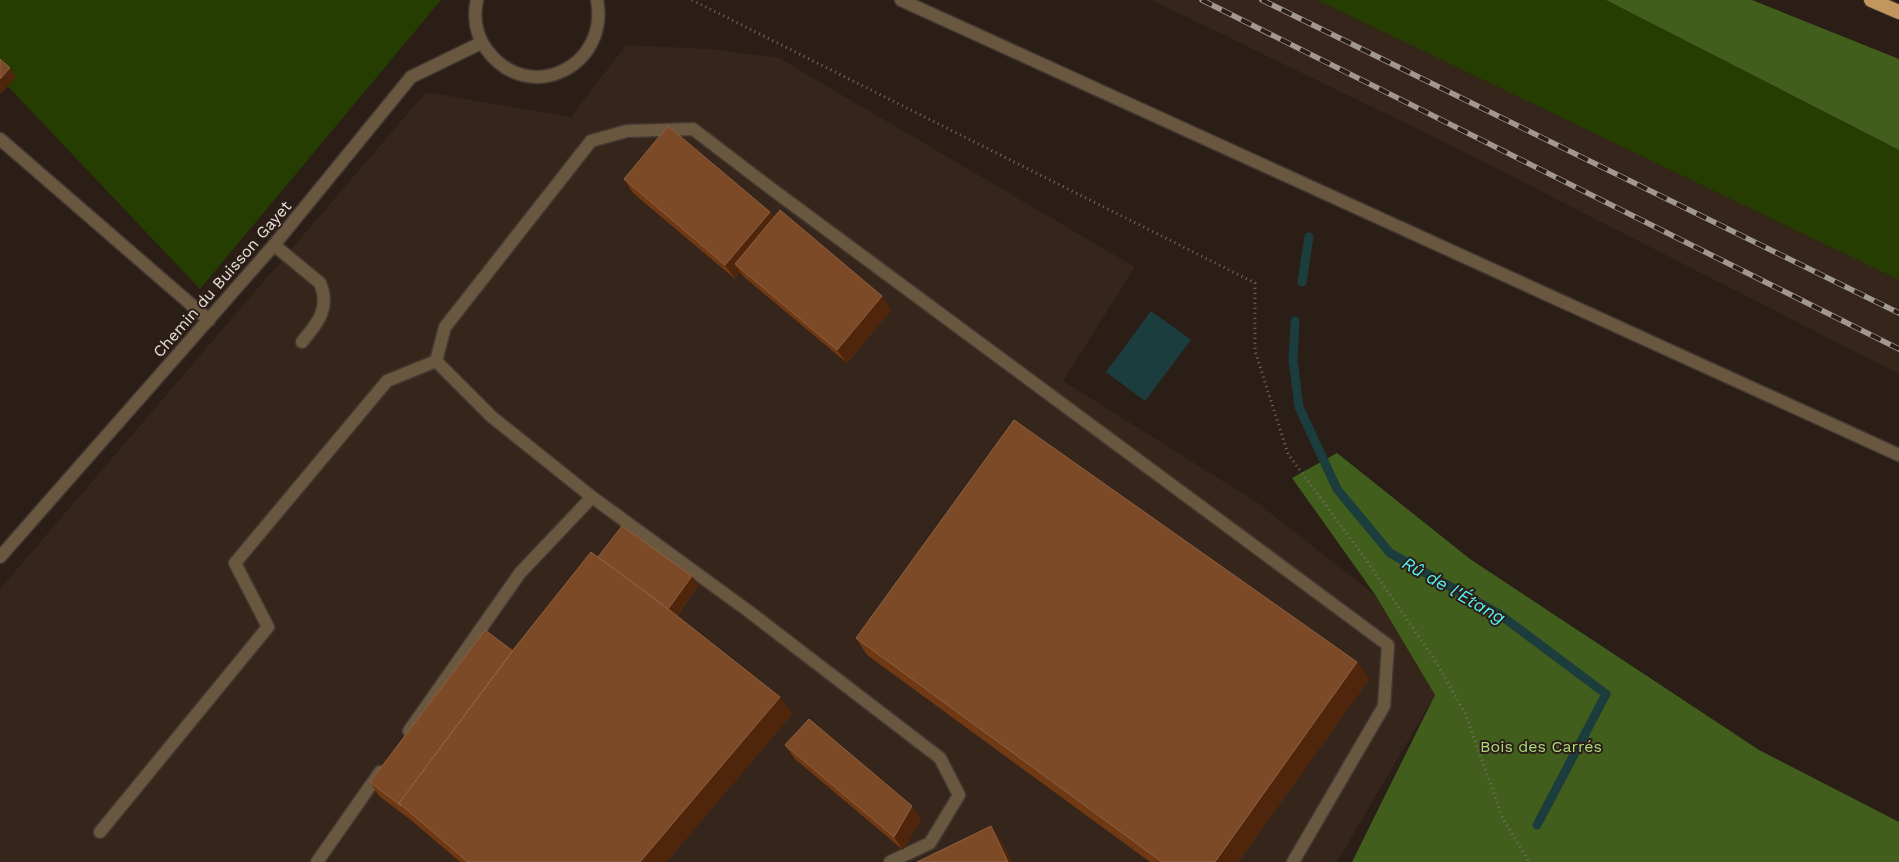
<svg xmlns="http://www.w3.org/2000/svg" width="1899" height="862" font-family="'Work Sans',sans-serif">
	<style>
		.built { fill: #36251a }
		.green { fill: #263d02 }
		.forest { fill: #425e1d }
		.water { fill: #1b3d3d }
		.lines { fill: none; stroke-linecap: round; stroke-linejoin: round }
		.stream { stroke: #1b3d3d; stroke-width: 9 }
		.service-casing { stroke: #443932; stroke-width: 15 }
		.minor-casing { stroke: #443932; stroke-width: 15 }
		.trunk-casing { stroke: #443932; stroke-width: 16 }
		.path { stroke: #776d67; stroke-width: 3; stroke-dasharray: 1 4; stroke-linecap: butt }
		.service { stroke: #6a573f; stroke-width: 12 }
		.minor { stroke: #6a573f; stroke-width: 12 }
		.trunk { stroke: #c2965e; stroke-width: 14 }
		.rail-casing { stroke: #a29892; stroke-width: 5.5 }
		.rail { stroke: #2a1e17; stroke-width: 4; stroke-dasharray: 11; stroke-linecap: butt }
		.wall { fill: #703813 }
		.shaded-wall { fill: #4f260c }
		.building { fill: #7d4a28; stroke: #8d6144 }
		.labels { text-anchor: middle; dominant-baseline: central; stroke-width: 4; stroke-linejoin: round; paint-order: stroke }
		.street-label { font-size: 16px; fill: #e7dfda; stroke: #2a1e17 }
		.park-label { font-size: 16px; fill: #add97e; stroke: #2a1e17 }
		.water-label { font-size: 18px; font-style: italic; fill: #54f0f2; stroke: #2a1e17 }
	</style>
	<rect width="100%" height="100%" fill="#2a1e17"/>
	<!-- built -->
	<path class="built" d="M1152,0H1317L1899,280V374L1452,146Z
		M626,45L710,49L779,58L1135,267L1063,381L1258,503L1376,596L1435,695L1337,862H0V589L426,92L571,117Z"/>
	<!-- green -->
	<path class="green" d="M0,0H441L200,289L0,78Z
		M1317,0H1606L1899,150V280Z"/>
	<!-- forest -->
	<path class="forest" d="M1606,0H1752L1899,59V150Z
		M1337,453L1470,559L1759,750L1899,822V862H1352L1435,695L1376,596L1292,478Z"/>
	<!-- water -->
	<path class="water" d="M1151,311L1191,340L1145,401L1106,372Z"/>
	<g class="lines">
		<!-- stream -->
		<path class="stream" d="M1302,282L1309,237
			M1295,321L1293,360L1299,407L1337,489L1390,553L1499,614L1606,694L1537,825"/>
		<!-- service casing -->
		<g class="service-casing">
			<path id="service" d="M901,0L1899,455
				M0,139L209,320
				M274,245L320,283C331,308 317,324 302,342
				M592,497L492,417L436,361L445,327L591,141L627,131L693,129L769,187L1388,645L1384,706L1293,862
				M409,731L520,573L592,497L747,610L940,758L959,795L930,843L890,862
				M100,832L268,627L235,563L387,381L436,361
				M317,862L380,772"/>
		</g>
		<!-- minor casing -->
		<g class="minor-casing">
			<path id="minor" d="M477,0C473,17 476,36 487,50C528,106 610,67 597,0
				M0,557L274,245L411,77L481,43"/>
		</g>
		<!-- trunk casing -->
		<g class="trunk-casing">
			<path id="trunk" d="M1871,0L1899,12"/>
		</g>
		<!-- path -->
		<path class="path" d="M692,0L1255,283V351L1288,454L1362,554L1436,662L1465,713L1503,819L1529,862"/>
		<!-- service -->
		<use href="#service" class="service"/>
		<!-- minor -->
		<use href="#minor" class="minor"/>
		<!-- trunk -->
		<use href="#trunk" class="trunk"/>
		<!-- rail casing -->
		<g class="rail-casing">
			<path id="rail" d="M1202,0L1899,349
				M1262,0L1899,313"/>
		</g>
		<!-- rail -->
		<use href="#rail" class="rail"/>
	</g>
	<!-- wall -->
	<path class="wall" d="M624,179L770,212L774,217L891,310L847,363L744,277L740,272L735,279L633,193Z
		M598,557L698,585L677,616L780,697L792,714L666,862H460L411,820L379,796L370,782L513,651Z
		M856,638L1357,662L1369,679L1238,862H1150L867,655Z
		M785,745L921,819L903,850L795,759Z"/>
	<!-- shaded-wall -->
	<path class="shaded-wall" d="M10,68L16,77L0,95V79Z
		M770,212L779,225L735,264L740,272L735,279L725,265Z
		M882,296L891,310L847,363L837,350Z
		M692,576L698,585L673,621L667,611Z
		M1357,662L1369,679L1238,862H1215Z
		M780,697L792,714L666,862H640Z
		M912,806L921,819L903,850L894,837Z
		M991,826L1003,843L1012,862H1008Z"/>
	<!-- building -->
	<path class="building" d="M0,59L10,68L0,79Z
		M668,126L770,212L725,265L624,179Z
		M780,210L882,296L837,350L735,264Z
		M1014,420L1357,662L1215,862H1162L856,638Z
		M622,526L692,576L668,609L598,557Z
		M591,552L662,604L780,697L640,862H468L399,803L513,650Z
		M485,630L513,651L399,803L401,806L370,782Z
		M809,719L912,806L894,837L785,745Z
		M991,826L1008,862H917Z"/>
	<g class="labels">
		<!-- street labels -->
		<g class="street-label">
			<text transform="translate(222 279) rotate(-49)">Chemin du Buisson Gayet</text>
		</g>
		<!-- park labels -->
		<g class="park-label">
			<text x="1541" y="746">Bois des Carrés</text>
		</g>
		<!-- water labels -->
		<g class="water-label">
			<text transform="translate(1454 590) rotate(30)">Rû de l'Étang</text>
		</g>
	</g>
</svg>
